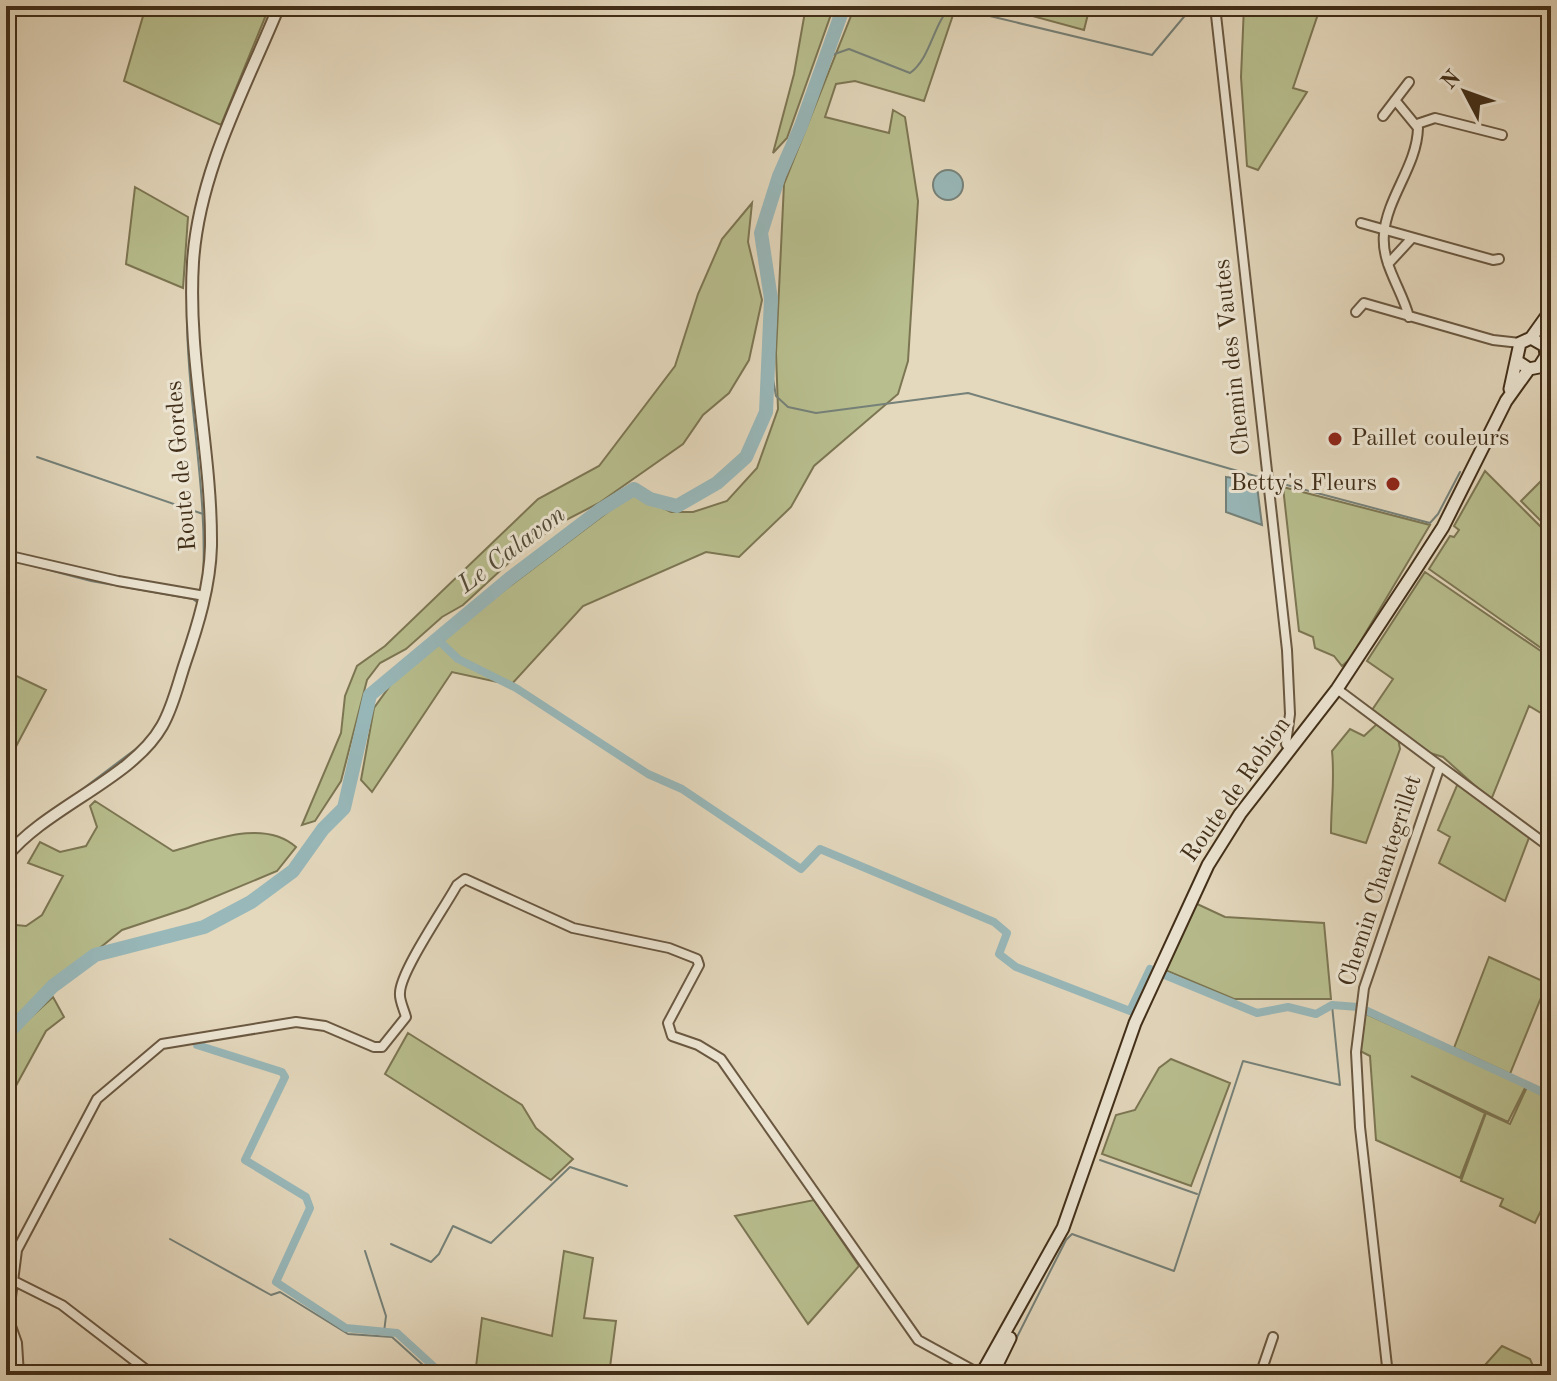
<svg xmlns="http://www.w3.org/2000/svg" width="1557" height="1381" font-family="'Old Standard TT',serif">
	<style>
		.green { fill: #b8be8e; stroke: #7c7653; stroke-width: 2 }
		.water { fill: #98b8ba; stroke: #758179; stroke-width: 2 }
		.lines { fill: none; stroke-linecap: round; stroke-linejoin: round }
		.stream { stroke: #758179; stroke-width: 2 }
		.canal { stroke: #98b8ba; stroke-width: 8 }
		.river { stroke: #98b8ba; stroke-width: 14 }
		.minor-casing { stroke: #6a5841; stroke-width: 12 }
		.tertiary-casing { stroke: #6a5841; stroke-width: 14 }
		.secondary-casing { stroke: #412e18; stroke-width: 15 }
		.minor { stroke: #ede6d4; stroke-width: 8 }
		.tertiary { stroke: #ede6d4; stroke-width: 10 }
		.secondary { stroke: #ede6d4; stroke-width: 11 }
		.poi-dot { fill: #8f2418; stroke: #ede6d4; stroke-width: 3 }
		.labels { text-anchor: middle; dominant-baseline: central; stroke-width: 6; stroke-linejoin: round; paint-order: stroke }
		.street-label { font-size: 24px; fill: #412e18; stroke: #ede6d4 }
		.poi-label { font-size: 24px; fill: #412e18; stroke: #ede6d4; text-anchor: start }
		.water-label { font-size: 26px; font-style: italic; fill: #524a38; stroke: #ede6d4 }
	</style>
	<rect width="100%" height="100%" fill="#e4d8bd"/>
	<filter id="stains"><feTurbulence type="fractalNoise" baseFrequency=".0025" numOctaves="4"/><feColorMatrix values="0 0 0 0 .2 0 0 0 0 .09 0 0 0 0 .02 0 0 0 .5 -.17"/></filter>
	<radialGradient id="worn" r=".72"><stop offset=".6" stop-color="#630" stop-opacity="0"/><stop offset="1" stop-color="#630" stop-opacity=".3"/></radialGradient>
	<!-- green -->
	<path class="green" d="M146,6H238L266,15L221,125L124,81Z
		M806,6H834L787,138L773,153L794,74Z
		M855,6H956L924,101L855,81L836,84L825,117L889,133L893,110L905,117L918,201L908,361L898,394L814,466L791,507L739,557L706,552L583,606L511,685L452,672L372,792L361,780L374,708L392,683L498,595L633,493L671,512H693L727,501L757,468L778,409L776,353L784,184Z
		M996,6H1090L1084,30Z
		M1244,6H1300L1318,14L1293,88L1307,92L1258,170L1247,166L1241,77Z
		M135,187L188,217L183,288L126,264Z
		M752,203L748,242L762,300L749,360L729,393L703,415L683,444L599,503L560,523L526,547L463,605L442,617L406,649L380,663L367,680L341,781L315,821L302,825L341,733L345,696L357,666L385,646L538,499L599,466L675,366L698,294L722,239Z
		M1485,471L1551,537V655L1429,569L1450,536L1454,537L1459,530L1454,526Z
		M1547,475L1551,479V531L1521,501Z
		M1283,487L1430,525L1350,659L1342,666L1334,656L1315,648L1313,637L1299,631Z
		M1425,572L1551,658V719L1529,706L1491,800L1443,757L1430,753L1372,710L1393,679L1367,661Z
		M6,671L46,690L12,754L6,750Z
		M1378,723L1398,738L1400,749L1366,843L1331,833C1331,804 1335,779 1332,751L1350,729L1364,736Z
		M1458,783L1530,835L1505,901L1439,863L1450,837L1438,830Z
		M95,801L173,851C210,841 264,818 296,847L277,871L188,908L122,930L6,1024V924L26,926L42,915L63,876L28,863L40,842L60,852L86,846L97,827L90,806Z
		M1195,903L1225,917L1324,923L1331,999H1234L1165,970Z
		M1489,957L1547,983L1510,1074L1454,1048Z
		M53,997L64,1017L46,1031L6,1104V1040Z
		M1364,1013L1526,1086L1508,1122L1411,1076L1485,1113L1460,1178L1376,1140L1370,1056L1360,1051Z
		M408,1033L522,1105L536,1128L573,1159L551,1180L385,1074Z
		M1171,1059L1230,1083L1191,1186L1102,1154L1116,1115L1135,1110L1159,1068Z
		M1527,1087L1551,1100V1190L1535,1223L1500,1206L1503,1199L1461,1181L1486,1113L1510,1124Z
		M814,1200L859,1266L808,1324L735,1216Z
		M564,1251L593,1258L584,1318L616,1321L609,1375H475L482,1318L552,1336Z
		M1502,1346L1530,1359L1537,1375H1476Z"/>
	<!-- water -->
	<path class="water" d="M933 185a15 15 0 1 1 30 0a15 15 0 1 1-30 0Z
		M1226,477L1242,479L1257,486L1262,525L1226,512Z"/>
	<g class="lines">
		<!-- stream -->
		<path class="stream" d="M826,57L849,49L910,73C932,57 934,19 952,7L1152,55L1193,6
			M187,297L188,271
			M187,307C186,398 208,488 203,580
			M767,375L773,379L776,396L788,407L816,413L968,393L1262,478
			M37,457L203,514
			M1283,484L1430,523L1438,514L1460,472
			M11,560L91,581L193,599L198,603
			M76,794L141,745
			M1100,1160L1197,1194
			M170,1239L271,1295L280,1292L348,1334L392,1337L434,1375
			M391,1244L431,1262L439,1254L453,1226L491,1243L570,1167L627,1186
			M365,1251L386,1316L384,1332
			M1013,1345L1066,1240L1072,1234L1174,1271L1243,1061L1340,1085L1332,1005"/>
		<!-- canal -->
		<path class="canal" d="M436,638L458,659L516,688L648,774L682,789L801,869L820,849L994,922L1007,933L999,954L1016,967L1130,1011L1150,969L1257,1013L1288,1007L1316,1014L1332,1005L1358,1007
			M1363,1009L1551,1096
			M197,1045L282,1072L285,1077L245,1160L306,1197L310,1208L276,1282L346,1328L397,1333L443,1375"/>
		<!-- river -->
		<path class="river" d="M6,1035L53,986L95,955L204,927L251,902L293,871L323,829L344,808L370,695L509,579L600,510L634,489L650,499L677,506L717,483L746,457L766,412L771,299L761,233L779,176L801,126L844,6"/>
		<!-- minor casing -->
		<g class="minor-casing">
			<path id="minor" d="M1215,6L1287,650L1290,714L1286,744L1290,750
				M1395,100L1418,128C1417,166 1387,197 1384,234C1381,264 1402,289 1409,317
				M1383,116L1409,82
				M1417,124L1435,118L1502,135
				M1361,223L1493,260L1499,259
				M1388,264L1412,238
				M1356,312L1364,303L1493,340L1520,343
				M6,555L118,581L205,596
				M1337,689L1440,766L1364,988L1356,1052L1360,1127L1388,1375
				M1440,766L1551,848
				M12,1280L62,1305L153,1375
				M6,1305L11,1297L17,1250L97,1099L162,1044L296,1022L325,1026L374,1047H382L406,1017C404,1009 399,1000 400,993C400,972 445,907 457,885L465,879L573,928L669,948L697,959L699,965L668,1023L672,1036L698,1045L721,1059L918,1340L982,1375
				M1260,1375L1273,1337"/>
		</g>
		<!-- tertiary casing -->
		<g class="tertiary-casing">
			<path id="tertiary" d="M6,857C46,807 132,779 162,726C173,707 178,684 185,663C198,625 210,586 211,546C212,451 187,358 193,262C199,171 245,89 279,6
				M6,1315L16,1343L18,1375"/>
		</g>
		<!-- secondary casing -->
		<g class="secondary-casing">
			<path id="secondary" d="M1531,338L1551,310
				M1510,389L1520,343L1531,338L1545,346L1546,356L1539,367L1529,369L1517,361
				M981,1375L1063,1228L1135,1023L1208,865L1240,814L1337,689L1414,572L1443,527L1506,401L1529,369
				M992,1375L1010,1338"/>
		</g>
		<!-- minor -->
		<use href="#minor" class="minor"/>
		<!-- tertiary -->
		<use href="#tertiary" class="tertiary"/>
		<!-- secondary -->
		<use href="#secondary" class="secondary"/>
	</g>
	<!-- markers -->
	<g class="poi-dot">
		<circle cx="1335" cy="439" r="8"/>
		<circle cx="1393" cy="484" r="8"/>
	</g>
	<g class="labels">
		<!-- street labels -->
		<g class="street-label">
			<text transform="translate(1233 357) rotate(-96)">Chemin des Vautes</text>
			<text transform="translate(182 466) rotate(-95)">Route de Gordes</text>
			<text transform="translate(1237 790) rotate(-55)">Route de Robion</text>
			<text transform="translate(1381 881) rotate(-72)">Chemin Chantegrillet</text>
		</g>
		<!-- poi labels -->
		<g class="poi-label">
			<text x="1351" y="439">Paillet couleurs</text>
			<text x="1377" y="484" text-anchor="end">Betty's Fleurs</text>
		</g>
		<!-- water labels -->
		<g class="water-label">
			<text transform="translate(512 550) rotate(-37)">Le Calavon</text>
		</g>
	</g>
	<!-- margin -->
	<rect width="1557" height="1381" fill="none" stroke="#e4d8bd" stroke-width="32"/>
	<rect x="8" y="8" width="1541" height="1365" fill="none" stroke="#412e18" stroke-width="4"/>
	<rect x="16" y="16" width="1525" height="1349" fill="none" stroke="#412e18" stroke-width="2"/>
	<!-- north arrow -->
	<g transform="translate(1465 92) rotate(311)" stroke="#ede6d4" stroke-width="6" paint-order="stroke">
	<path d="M0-6L14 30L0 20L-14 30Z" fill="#412e18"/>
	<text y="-12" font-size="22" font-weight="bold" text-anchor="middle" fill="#412e18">N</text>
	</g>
	<rect width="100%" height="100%" filter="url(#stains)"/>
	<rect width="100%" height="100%" fill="url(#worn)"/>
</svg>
